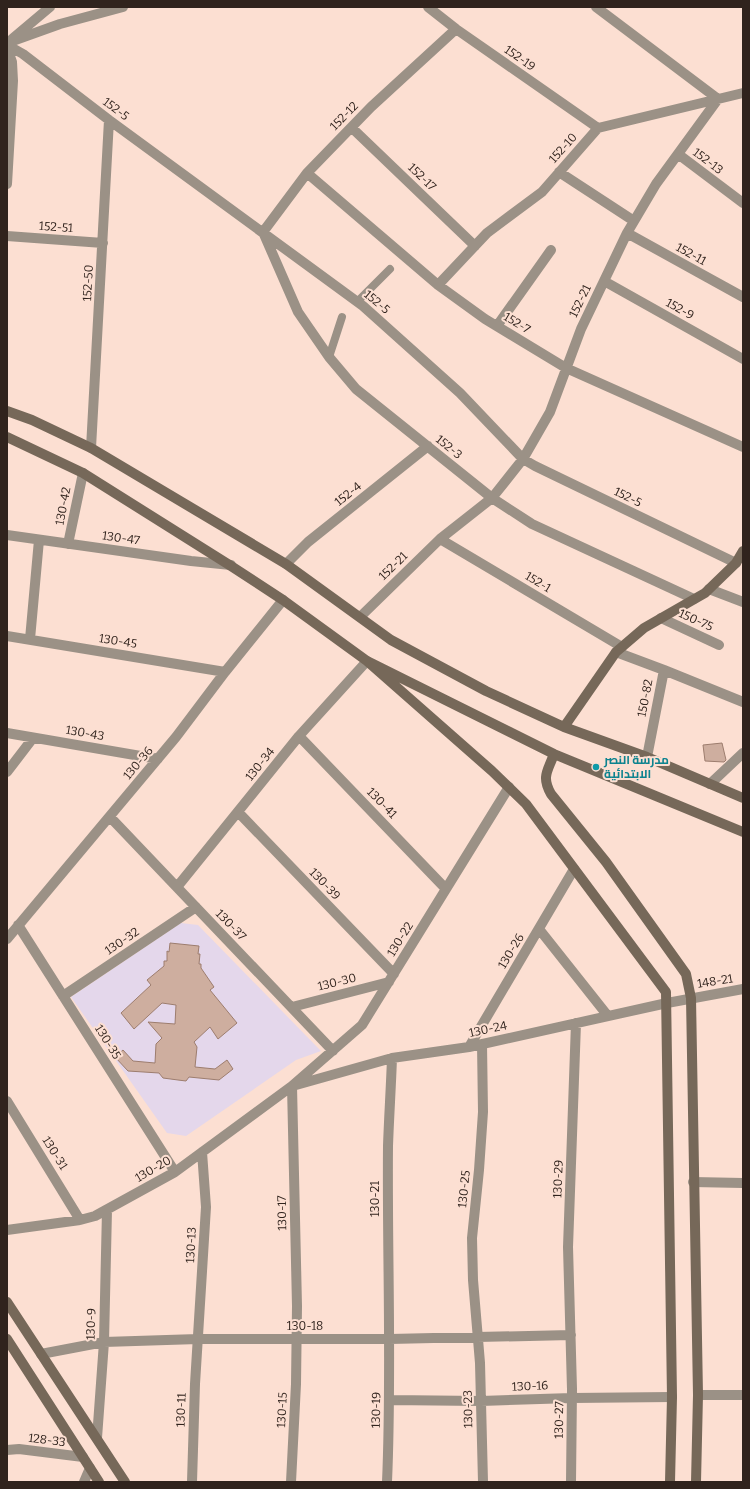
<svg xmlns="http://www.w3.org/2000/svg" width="750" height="1489" font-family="Bitter,Cairo,serif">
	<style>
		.education { fill: #e4d7eb }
		.building { fill: #ceae9f; stroke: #9d7d6e }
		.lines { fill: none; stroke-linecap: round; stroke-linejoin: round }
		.lane { stroke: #9b9186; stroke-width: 8 }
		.street { stroke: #9b9186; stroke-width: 10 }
		.secondary { stroke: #766859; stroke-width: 10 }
		.culture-dot { fill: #0f9aa8; stroke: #fcdfd2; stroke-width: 1.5 }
		.labels { text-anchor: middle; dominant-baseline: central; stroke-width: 4; stroke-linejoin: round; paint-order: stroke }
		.street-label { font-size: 12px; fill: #30231d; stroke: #fcdfd2 }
		.culture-label { font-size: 12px; font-weight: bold; fill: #0d838f; stroke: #fcdfd2; text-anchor: start }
	</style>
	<rect width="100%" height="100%" fill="#fcdfd2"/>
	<!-- education -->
	<path class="education" d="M181,923L198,925L321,1051L296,1060L186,1136L167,1133L71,997Z"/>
	<!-- building -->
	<path class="building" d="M722,743L726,760L724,762L705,761L703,745Z
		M170,943L199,946L198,954H200L199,964H201V968L214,987L210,990L237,1023L218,1039L210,1027L194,1042L197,1047L195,1067L215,1069L227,1060L233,1069L219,1080L189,1077L186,1081L178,1080L163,1078L159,1073L128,1071L115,1057L123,1050L133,1061L155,1063L156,1044L162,1038L148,1022L175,1024L176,1005L162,1003L134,1029L121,1013L151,985L147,980L164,966V961H167V951L169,952Z"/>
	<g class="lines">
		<!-- lane -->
		<path class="lane" d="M357,302L390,269
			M329,357L342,317"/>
		<!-- street -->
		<path class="street" d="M428,7L456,29L598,128
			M456,29L371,107L307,173L263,232L298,312L329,357L356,389L492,498L532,524L694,599
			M12,39L50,7
			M7,43L60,24L123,7
			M7,45L23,54L109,120L363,306L460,393L523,459L535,466L736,563
			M7,48L12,62L13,81L7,184
			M352,128L475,246
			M678,154L743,203
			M559,172L634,221
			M307,173L438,285L485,319L566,368L743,447
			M627,233L743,297
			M7,236L103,243
			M604,281L743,359
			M438,285L487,233L542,192L598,128L743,93
			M497,326L551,250
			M91,448L109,120
			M7,535L191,561L231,565
			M440,539L622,647
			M68,544L83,473
			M286,564L308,542L428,446
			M709,589L743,602
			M360,617L440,539L492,498L523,459L550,412L581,329L627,233L656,184L718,99L596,7
			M661,618L719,645
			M7,636L225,672
			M30,639L39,540
			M616,652L664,670L647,757
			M664,670L743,702
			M7,733L158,759
			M299,736L446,889
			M7,772L33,738
			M710,784L743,753
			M238,812L394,974
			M110,817L333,1051
			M177,887L299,736L367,661
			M18,925L175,1172
			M539,929L608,1016
			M7,939L176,737L225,672L283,600
			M63,996L196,907
			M292,1007L389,982
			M482,1044L483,1112L479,1170L472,1238L473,1280L480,1363L483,1482
			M469,1047L574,869
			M296,1085L392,1058L469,1047L667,1003L743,989
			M7,1101L80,1220
			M693,1182L743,1183
			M7,1230L80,1220L95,1216L175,1172L292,1086L362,1025L509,787
			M41,1354L104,1342L198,1339H390L571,1335
			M698,1395H743
			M389,1400L481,1401L572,1398L672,1397
			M97,1438L104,1342L107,1210
			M7,1450L19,1449L83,1457
			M84,1482L90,1468
			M192,1482L195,1384L206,1207L202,1152
			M291,1482L296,1384L297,1306L292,1086
			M387,1482C392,1370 387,1258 388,1146C389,1117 391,1087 392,1058
			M571,1482L572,1389L568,1247L576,1023"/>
		<!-- secondary -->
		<path class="secondary" d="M7,411L32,420L91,448L286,564L391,640L486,691L564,727L647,757L743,798
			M7,437L83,473L231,566L283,600L367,661L554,754L743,832
			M367,661L492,771L526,804L666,992L672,1397L670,1482
			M564,727L616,652L644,628L705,593L736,563L743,551
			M554,754C548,771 541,776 551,794L606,862L686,974L691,998L698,1395L696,1482
			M7,1302L125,1482
			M7,1339L99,1482"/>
	</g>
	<!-- markers -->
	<circle class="culture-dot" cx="596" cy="767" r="4"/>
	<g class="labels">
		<!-- street labels -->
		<g class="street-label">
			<text transform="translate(520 58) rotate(35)">152-19</text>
			<text transform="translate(116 109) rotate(37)">152-5</text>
			<text transform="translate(344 116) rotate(-46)">152-12</text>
			<text transform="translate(563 148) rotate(-48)">152-10</text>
			<text transform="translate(708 161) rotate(37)">152-13</text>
			<text transform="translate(422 177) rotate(44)">152-17</text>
			<text transform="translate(56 227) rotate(4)">152-51</text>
			<text transform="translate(691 254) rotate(29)">152-11</text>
			<text transform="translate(88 283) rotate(-87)">152-50</text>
			<text transform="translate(580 301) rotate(-64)">152-21</text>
			<text transform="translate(377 302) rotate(40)">152-5</text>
			<text transform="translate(680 309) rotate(29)">152-9</text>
			<text transform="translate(517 323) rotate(31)">152-7</text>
			<text transform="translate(449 447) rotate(39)">152-3</text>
			<text transform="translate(348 494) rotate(-39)">152-4</text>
			<text transform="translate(628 497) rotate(26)">152-5</text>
			<text transform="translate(63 506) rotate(-79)">130-42</text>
			<text transform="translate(121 538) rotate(8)">130-47</text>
			<text transform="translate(393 566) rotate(-44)">152-21</text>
			<text transform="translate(538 582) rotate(31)">152-1</text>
			<text transform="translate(696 620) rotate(24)">150-75</text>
			<text transform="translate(118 641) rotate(9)">130-45</text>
			<text transform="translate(645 698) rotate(-79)">150-82</text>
			<text transform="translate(85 733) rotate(10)">130-43</text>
			<text transform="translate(138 763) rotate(-50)">130-36</text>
			<text transform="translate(260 764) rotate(-51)">130-34</text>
			<text transform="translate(382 803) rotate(46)">130-41</text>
			<text transform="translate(325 884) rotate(46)">130-39</text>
			<text transform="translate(231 925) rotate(46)">130-37</text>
			<text transform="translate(400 939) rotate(-58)">130-22</text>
			<text transform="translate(122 941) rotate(-34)">130-32</text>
			<text transform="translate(511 951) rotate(-59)">130-26</text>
			<text transform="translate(715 981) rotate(-9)">148-21</text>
			<text transform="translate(337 982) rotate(-14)">130-30</text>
			<text transform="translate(488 1029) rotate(-12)">130-24</text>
			<text transform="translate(108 1042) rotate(58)">130-35</text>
			<text transform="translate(55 1153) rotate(58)">130-31</text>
			<text transform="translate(153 1169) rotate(-30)">130-20</text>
			<text transform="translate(558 1179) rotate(-88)">130-29</text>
			<text transform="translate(464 1189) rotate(-84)">130-25</text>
			<text transform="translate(375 1199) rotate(-90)">130-21</text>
			<text transform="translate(282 1213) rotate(-91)">130-17</text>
			<text transform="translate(191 1245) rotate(-87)">130-13</text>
			<text transform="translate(91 1324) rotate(-88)">130-9</text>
			<text x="305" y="1326">130-18</text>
			<text transform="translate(530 1386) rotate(-2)">130-16</text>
			<text transform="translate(468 1409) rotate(-91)">130-23</text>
			<text transform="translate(181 1410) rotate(-88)">130-11</text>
			<text transform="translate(282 1410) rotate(-87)">130-15</text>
			<text transform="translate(376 1410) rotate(-89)">130-19</text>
			<text transform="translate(559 1420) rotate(-89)">130-27</text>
			<text transform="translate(47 1440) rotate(7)">128-33</text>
		</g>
		<!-- culture labels -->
		<g class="culture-label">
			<text x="604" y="760">مدرسة النصر<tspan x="604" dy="14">الابتدائية</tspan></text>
		</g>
	</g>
	<!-- border -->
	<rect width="750" height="1489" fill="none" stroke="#30231d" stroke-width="16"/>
</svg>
